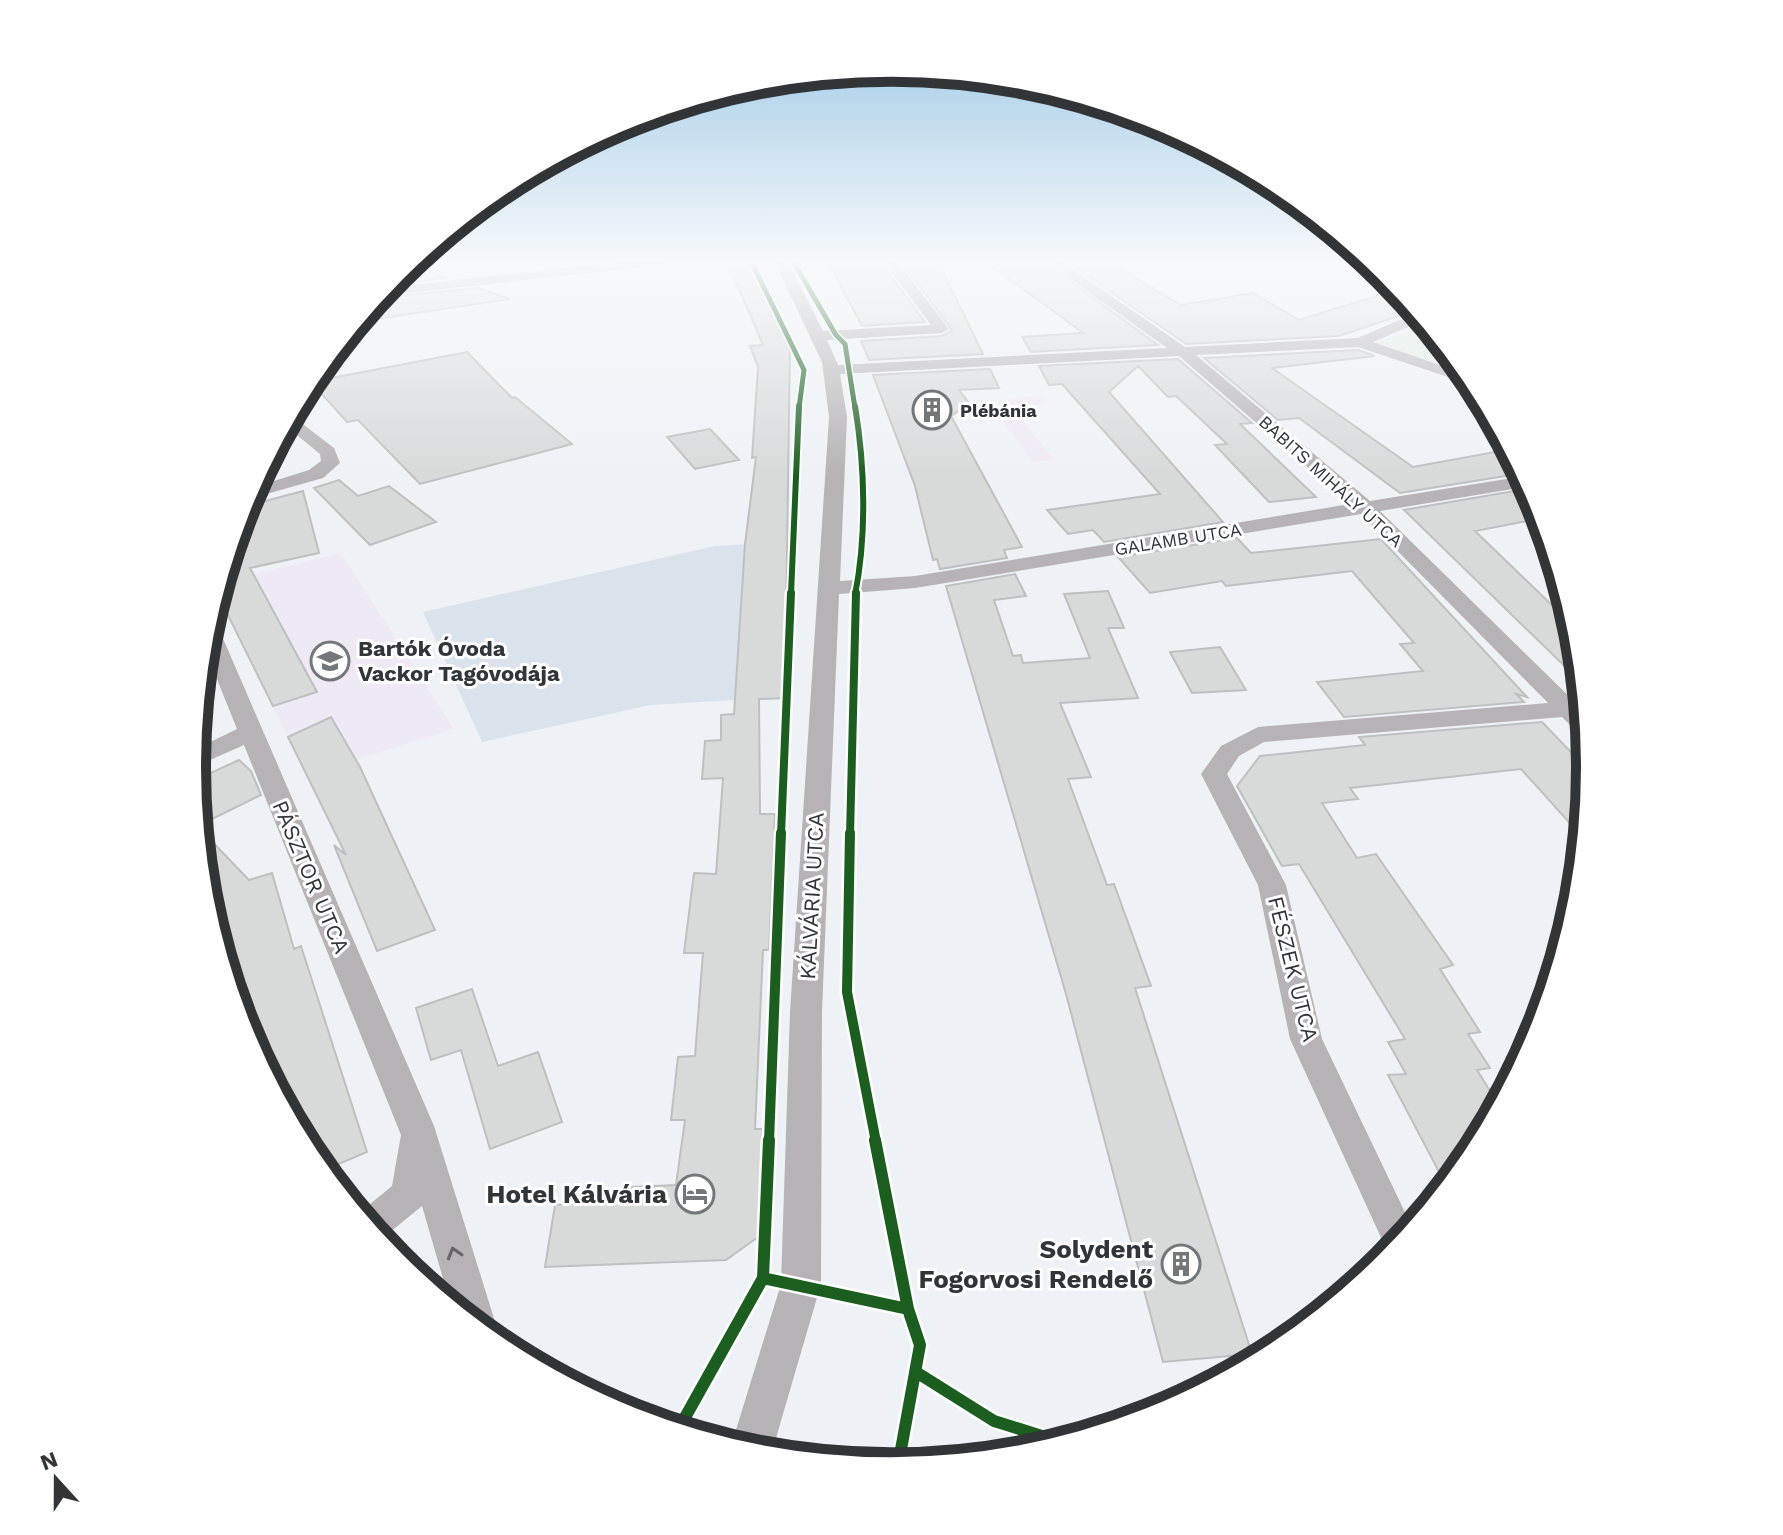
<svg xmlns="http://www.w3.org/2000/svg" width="1783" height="1535" font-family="'Work Sans',sans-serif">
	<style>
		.built { fill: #dae3ec }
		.industrial { fill: #efe9f4 }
		.education { fill: #eee9f5 }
		.green { fill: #dfece2 }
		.building { fill: #d8d9d9; stroke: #bebfc0; stroke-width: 2 }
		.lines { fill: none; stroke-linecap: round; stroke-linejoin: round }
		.minor { fill: #b6b2b5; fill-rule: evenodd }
		.cycleway-far4-casing { stroke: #fefefe; stroke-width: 8 }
		.cycleway-far3-casing { stroke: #fefefe; stroke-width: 10 }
		.cycleway-far2-casing { stroke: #fefefe; stroke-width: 13 }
		.cycleway-far1-casing { stroke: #fefefe; stroke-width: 15 }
		.cycleway-casing { stroke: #fefefe; stroke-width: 17 }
		.cycleway-far4 { stroke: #1b5e20; stroke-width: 5 }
		.cycleway-far3 { stroke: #1b5e20; stroke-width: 6 }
		.cycleway-far2 { stroke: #1b5e20; stroke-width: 8 }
		.cycleway-far1 { stroke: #1b5e20; stroke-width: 10 }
		.cycleway { stroke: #1b5e20; stroke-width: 12 }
		.oneway { stroke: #67676a }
		.labels { text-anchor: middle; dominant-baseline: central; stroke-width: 6; stroke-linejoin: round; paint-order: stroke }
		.far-poi-label { font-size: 18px; font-weight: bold; fill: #323538; stroke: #fefefe; text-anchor: start }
		.far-street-label { font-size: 18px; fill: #323538; stroke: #fefefe }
		.poi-label { font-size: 22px; font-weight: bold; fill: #323538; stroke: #fefefe; text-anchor: start }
		.street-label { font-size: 22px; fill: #323538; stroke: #fefefe }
		.near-poi-label { font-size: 26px; font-weight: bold; fill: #323538; stroke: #fefefe; text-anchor: end }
		.rim { fill: none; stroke: #323538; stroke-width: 10 }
	</style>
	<rect width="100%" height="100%" fill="#eef2f6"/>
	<!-- built -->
	<path class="built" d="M786,508L735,700L651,705L482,742L423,612L715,546L746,544L748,509Z"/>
	<!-- industrial -->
	<path class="industrial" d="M1039,395L1047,403L1013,408L1054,460L1033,462L994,410L1011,407L1004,400Z"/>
	<!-- education -->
	<path class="education" d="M341,553L454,729L306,775L217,593L220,583Z"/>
	<!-- green -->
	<path class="green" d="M1428,324L1472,377L1371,344Z"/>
	<!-- building -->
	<path class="building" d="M751,261L790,343L785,698L759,699L760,814H775L769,950H763L755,1129H763L758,1237L726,1260L545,1267L555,1205L629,1201L631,1187L676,1185L685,1120H671L678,1057L695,1056L703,953H684L694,873L716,874L723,778L702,779L705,741L721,740V715L734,714L745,544L756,457L752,458L758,367L750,346L763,345L731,270Z
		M901,261H934L944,273L983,354L869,360L861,341L942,336L952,330Z
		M985,261H1042L1158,345L1031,352L1022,337L1083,333Z
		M1066,261H1107L1181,305L1253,293L1299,320L1399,289L1416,310L1339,336L1186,344Z
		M881,263L925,322L862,326L830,266Z
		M418,267L448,278L387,285L397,273Z
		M478,288L510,299L357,322L376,298Z
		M1358,350L1375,356L1272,368L1413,467L1511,449L1524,473L1400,493L1299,418L1278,420L1204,358Z
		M467,352L512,398L515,397L572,444L420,484L358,420L347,422L311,382Z
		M1178,359L1252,423L1240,424L1316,497L1269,502L1215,445L1227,444L1176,396L1168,397L1138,366L1109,392L1223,522L1104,542L1093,530L1068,534L1047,510L1160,494L1062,384L1049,385L1039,366Z
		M990,369L999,388L959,390L969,403L951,416L1022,547L1004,550L1007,558L940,569L937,559L933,560L915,486L873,375Z
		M710,429L739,460L695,469L667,437Z
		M339,480L358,496L389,486L436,522L370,545L314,488Z
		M1532,488L1543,518L1475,531L1558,611L1572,614L1583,684L1404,510Z
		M303,491L319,553L250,568L317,692L273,706L217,593L243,507Z
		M1237,538L1251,553L1381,539L1527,697L1516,694L1524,702L1344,717L1317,682L1423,671L1400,644L1414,643L1352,571L1226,586L1222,581L1150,593L1118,557Z
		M1015,574L1026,596L994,600L1013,656L1021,655L1023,663L1090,658L1064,594L1108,591L1124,628H1108L1138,698L1060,703L1091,777L1068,779L1107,885L1114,884L1151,986L1135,988L1252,1354L1163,1362L1066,994L946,586Z
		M1220,647L1246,690L1192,693L1170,652Z
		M331,717L360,767L435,930L377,951L334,845L346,855L288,737Z
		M1542,722L1591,773L1584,839L1521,769L1350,788L1358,799L1322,803L1357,858L1376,854L1453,965L1440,969L1480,1032L1468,1034L1490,1068L1477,1070L1500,1107L1473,1156L1447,1187L1388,1075L1406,1074L1388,1042L1405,1039L1299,864L1282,866L1237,786L1260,756L1365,745L1359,737Z
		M239,760L251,771L261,795L198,826L193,781Z
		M198,827L249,880L272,873L294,949L301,946L367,1152L322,1171L310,1156L245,1035L205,904Z
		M472,989L498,1066L538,1052L562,1122L490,1149L461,1050L431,1060L416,1008Z"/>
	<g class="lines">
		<!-- minor -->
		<path class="minor" d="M628,261H670L663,265L378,296L384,288Z
			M774,261H788L823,331L931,325L883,261H897L949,329L942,333L827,340L838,365L1167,348L1045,261H1061L1185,347L1357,338L1419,312L1425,320L1373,342L1471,376L1478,387L1358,347L1196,355L1370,501L1525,476L1530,486L1380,511L1586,713L1588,735L1578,733L1562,717L1264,742L1239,756L1227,774L1286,885L1322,1039L1413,1229L1390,1257L1290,1039L1258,885L1201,774L1221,746L1258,727L1548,703L1361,514L915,588L839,594L822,1012L821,1284L771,1455L731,1446L781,1284L790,1012L829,417L822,362ZM1179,356L1350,504L915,576L840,581L847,417L840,374Z
			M1360,261H1372L1379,267Z
			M291,415L334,448L340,463L323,478L245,500L252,488L309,470L321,461L320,454L285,425Z
			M209,621L218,627L434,1126L497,1328L492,1340L451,1306L422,1206L379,1241L358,1214L392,1186L401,1135L244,745L192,768L194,750L237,729L204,647Z"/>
		<!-- cycleway-far4 casing -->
		<g class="cycleway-far4-casing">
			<path id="cycleway-far4" d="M751,261L804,370L799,408
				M793,261L836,335L845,344L855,408"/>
		</g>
		<!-- cycleway-far3 casing -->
		<g class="cycleway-far3-casing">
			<path id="cycleway-far3" d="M855,406C865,466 867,535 855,595
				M791,595L799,406"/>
		</g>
		<!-- cycleway-far2 casing -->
		<g class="cycleway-far2-casing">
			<path id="cycleway-far2" d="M781,835L791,593
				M850,835L856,593"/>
		</g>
		<!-- cycleway-far1 casing -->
		<g class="cycleway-far1-casing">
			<path id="cycleway-far1" d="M850,833L847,992L876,1142
				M769,1142L781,833"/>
		</g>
		<!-- cycleway casing -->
		<g class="cycleway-casing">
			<path id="cycleway" d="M875,1140L908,1309L920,1345L898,1466
				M763,1278L908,1309
				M916,1372L994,1421L1064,1443
				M678,1430L763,1278L769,1140"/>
		</g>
		<!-- cycleway-far4 -->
		<use href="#cycleway-far4" class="cycleway-far4"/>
		<!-- cycleway-far3 -->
		<use href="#cycleway-far3" class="cycleway-far3"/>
		<!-- cycleway-far2 -->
		<use href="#cycleway-far2" class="cycleway-far2"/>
		<!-- cycleway-far1 -->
		<use href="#cycleway-far1" class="cycleway-far1"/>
		<!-- cycleway -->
		<use href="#cycleway" class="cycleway"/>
	</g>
	<!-- one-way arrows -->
	<defs><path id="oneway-chevron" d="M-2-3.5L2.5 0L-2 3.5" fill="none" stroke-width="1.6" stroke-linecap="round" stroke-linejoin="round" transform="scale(2)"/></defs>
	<use class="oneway" href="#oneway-chevron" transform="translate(454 1253) rotate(-107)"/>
	<!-- sky -->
	<linearGradient id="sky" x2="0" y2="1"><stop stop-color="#96c5e4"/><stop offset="0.55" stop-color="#f7f9fb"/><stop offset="1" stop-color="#f7f9fb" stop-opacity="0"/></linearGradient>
	<rect width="1783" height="476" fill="url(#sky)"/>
	<!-- icons -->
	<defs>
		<g id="building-ring" transform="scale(2)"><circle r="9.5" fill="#fefefe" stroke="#74777a" stroke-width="1.5"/><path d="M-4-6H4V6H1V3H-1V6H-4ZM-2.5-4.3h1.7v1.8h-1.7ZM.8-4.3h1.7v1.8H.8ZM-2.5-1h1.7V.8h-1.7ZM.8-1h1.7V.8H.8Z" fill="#74777a"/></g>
		<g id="school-ring" transform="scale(2)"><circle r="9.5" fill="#fefefe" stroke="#74777a" stroke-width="1.5"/><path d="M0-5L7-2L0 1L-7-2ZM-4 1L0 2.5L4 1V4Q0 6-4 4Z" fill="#74777a"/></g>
		<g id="hotel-ring" transform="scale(2)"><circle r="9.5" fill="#fefefe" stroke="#74777a" stroke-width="1.5"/><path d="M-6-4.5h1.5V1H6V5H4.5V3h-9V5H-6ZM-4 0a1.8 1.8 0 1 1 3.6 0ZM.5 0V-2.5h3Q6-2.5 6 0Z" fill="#74777a"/></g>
	</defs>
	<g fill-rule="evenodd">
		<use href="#building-ring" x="932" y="410"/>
		<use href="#school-ring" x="330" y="661"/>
		<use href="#hotel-ring" x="695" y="1194"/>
		<use href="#building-ring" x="1181" y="1264"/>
	</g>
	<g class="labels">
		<!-- far-poi labels -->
		<g class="far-poi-label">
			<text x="960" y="410">Plébánia</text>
		</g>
		<!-- far-street labels -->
		<g class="far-street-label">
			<text transform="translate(1331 481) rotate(42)">BABITS MIHÁLY UTCA</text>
			<text transform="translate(1178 539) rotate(-9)">GALAMB UTCA</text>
		</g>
		<!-- poi labels -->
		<g class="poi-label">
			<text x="358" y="648">Bartók Óvoda<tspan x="358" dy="25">Vackor Tagóvodája</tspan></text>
		</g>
		<!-- street labels -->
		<g class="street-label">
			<text transform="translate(311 877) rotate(67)">PÁSZTOR UTCA</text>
			<text transform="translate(812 896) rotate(-87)">KÁLVÁRIA UTCA</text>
			<text transform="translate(1293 969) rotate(76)">FÉSZEK UTCA</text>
		</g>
		<!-- near-poi labels -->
		<g class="near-poi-label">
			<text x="667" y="1194">Hotel Kálvária</text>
			<text x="1153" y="1249">Solydent<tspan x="1153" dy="30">Fogorvosi Rendelő</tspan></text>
		</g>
	</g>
	<!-- crop -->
	<path d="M0 0H1783V1535H0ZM206 767a685 685 0 1 1 1370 0a685 685 0 1 1-1370 0Z" fill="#fefefe" fill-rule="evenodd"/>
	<path class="rim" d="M206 767a685 685 0 1 1 1370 0a685 685 0 1 1-1370 0Z"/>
	<!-- north arrow -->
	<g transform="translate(56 1479) rotate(339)" stroke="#fefefe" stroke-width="6" paint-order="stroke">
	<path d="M0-6L14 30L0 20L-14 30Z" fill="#323538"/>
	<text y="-12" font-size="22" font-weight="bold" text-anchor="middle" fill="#323538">N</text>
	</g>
</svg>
